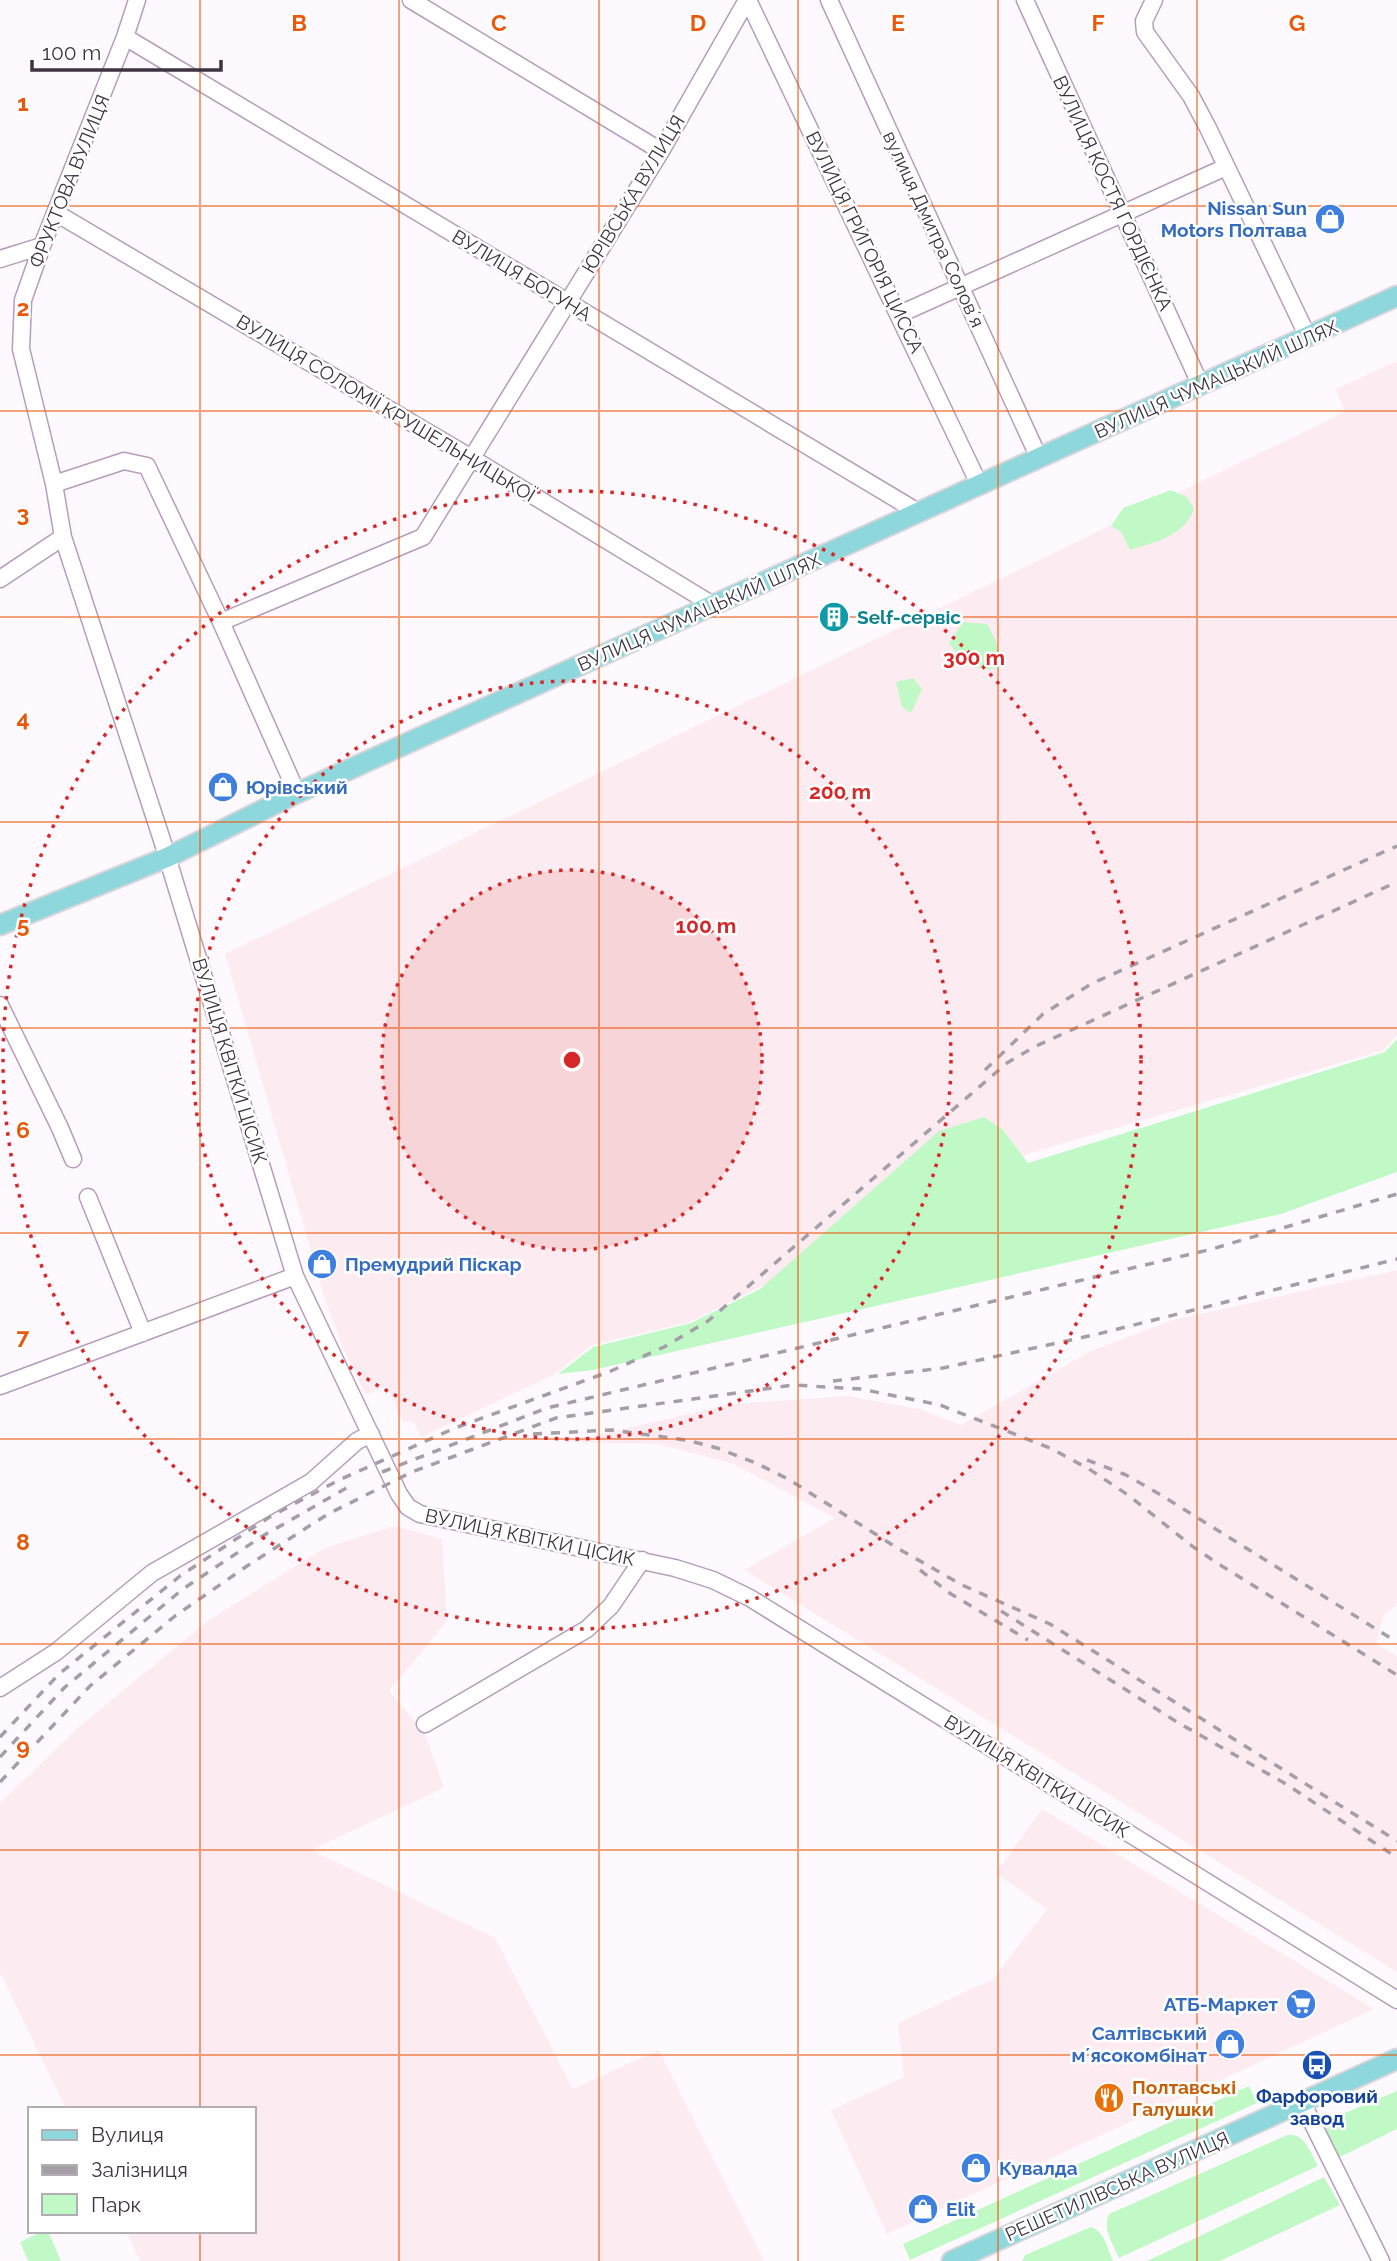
<svg xmlns="http://www.w3.org/2000/svg" width="1397" height="2261" font-family="Raleway,sans-serif">
	<style>
		.industrial { fill: #fcecf1 }
		.green { fill: #c1f9c6 }
		.lines { fill: none; stroke-linecap: round; stroke-linejoin: round }
		.minor-casing { stroke: #b59ebb; stroke-width: 19 }
		.major-casing { stroke: #d8d6d9; stroke-width: 23 }
		.minor { stroke: #fff; stroke-width: 16 }
		.major { stroke: #8ed7dc; stroke-width: 19 }
		.rail { stroke: #a59ea7; stroke-width: 3.5; stroke-dasharray: 9 9; stroke-linecap: butt }
		.grid { fill: none; stroke: #e8590c; stroke-width: 2; stroke-opacity: 0.55 }
		.ring { fill: none; stroke: #d62828; stroke-width: 3.5; stroke-dasharray: 3.5 7 }
		.labels { text-anchor: middle; dominant-baseline: central; stroke-width: 5; stroke-linejoin: round; paint-order: stroke }
		.street-label { font-size: 19px; fill: #3e3441; stroke: #fff }
		.shop-label { font-size: 19px; font-weight: bold; fill: #366cbe; stroke: #fff; text-anchor: start }
		.culture-label { font-size: 19px; font-weight: bold; fill: #0d838f; stroke: #fff; text-anchor: start }
		.food-label { font-size: 19px; font-weight: bold; fill: #c56008; stroke: #fff; text-anchor: start }
		.transit-label { font-size: 19px; font-weight: bold; fill: #164399; stroke: #fff }
		.grid-label { font-size: 23px; text-anchor: middle; font-weight: bold; fill: #e8590c; stroke: #fff; stroke-width: 5; stroke-linejoin: round; paint-order: stroke }
		.centre { fill: #d62828; stroke: #fff; stroke-width: 3.5 }
		.ring-label { font-size: 21px; text-anchor: middle; font-weight: bold; fill: #d62828; stroke: #fff; stroke-width: 5; stroke-linejoin: round; paint-order: stroke }
	</style>
	<rect width="100%" height="100%" fill="#fef9ff"/>
	<!-- industrial -->
	<path class="industrial" d="M1397,361V1035L1384,1050L1030,1153L690,1322L592,1345L555,1374L421,1437L414,1422L403,1421L386,1386L366,1395L343,1348L325,1299L225,954L1345,412L1336,389Z
		M1397,1270V1605L1384,1614L1376,1644L1397,1656V1972L744,1570L835,1518L734,1464L658,1444L566,1442L732,1404L848,1396L919,1409L961,1425L1091,1351L1173,1320Z
		M394,1526L442,1539L447,1621L389,1691L425,1734L444,1788L311,1850L495,1938L573,2089L659,2050L764,2261H140L126,2231H254V2109H66L0,1972V1803L79,1727L209,1620L325,1548Z
		M1042,1809L1374,2009L887,2234L831,2110L904,2077L898,2023L993,1979L1047,1909L996,1873Z"/>
	<!-- green -->
	<path class="green" d="M1171,490L1187,497L1194,509C1182,538 1157,541 1130,550L1121,532L1111,526L1123,508Z
		M963,622L987,624L996,641L1004,667C977,674 964,664 949,643Z
		M913,678L922,689L911,713L902,707L896,682Z
		M1397,1039V1172L1281,1214L593,1370L558,1374L593,1347L691,1323L760,1289L939,1131L984,1117L1003,1130L1028,1163L1385,1052Z
		M1249,2086L1257,2103L910,2260L903,2244Z
		M1397,2091V2129L1334,2160L1322,2129L1326,2121Z
		M1287,2135C1305,2133 1310,2152 1318,2166L1119,2258C1113,2244 1102,2229 1109,2214Z
		M1324,2177L1340,2205L1220,2261H1147Z
		M1091,2227C1104,2231 1108,2249 1113,2261H1022L1025,2255Z
		M43,2231H48L61,2261H28L20,2242Z"/>
	<g class="lines">
		<!-- minor casing -->
		<g class="minor-casing">
			<path id="minor" d="M411,0L661,151
				M748,0L979,484
				M829,0L1039,458
				M1025,0L1201,386
				M1154,0L1144,21L1145,32L1191,96L1208,128L1308,337
				M125,37L918,512
				M56,213L473,459L713,605
				M0,259L42,246
				M900,314L1226,167
				M54,484L124,461L147,466L221,622L297,793
				M63,537L162,840L295,1276L399,1494L408,1507L420,1514L675,1568L713,1580L750,1598L1397,2000
				M0,579L63,537L54,484L21,349L23,300L42,246L125,37L137,0
				M221,622L423,537L661,151L747,0
				M0,1005L60,1128L73,1159
				M88,1197L143,1333
				M0,1386L295,1276
				M0,1688L56,1652L152,1573L311,1482L357,1441L371,1434
				M425,1724L587,1629L611,1606L642,1560
				M1302,2102L1381,2261"/>
		</g>
		<!-- major casing -->
		<g class="major-casing">
			<path id="major" d="M0,925L168,857L297,793L1397,296
				M952,2261L1397,2059"/>
		</g>
		<!-- minor -->
		<use href="#minor" class="minor"/>
		<!-- major -->
		<use href="#major" class="major"/>
		<!-- rail -->
		<path class="rail" d="M985,1070L1043,1014L1091,984L1397,846
			M833,1381L943,1368L1098,1334L1397,1259
			M533,1434L612,1430L686,1440L717,1448L756,1463L788,1479L899,1549L962,1585L1050,1624L1397,1841
			M1087,1460L1126,1475L1161,1495L1397,1642
			M382,1472L547,1408L1212,1249L1397,1194
			M920,1570L951,1594L1028,1640
			M1001,1611L1177,1722L1286,1784L1393,1855
			M0,1737L59,1674L180,1576L268,1518L339,1480L455,1428L611,1371L664,1347L708,1321L1007,1063L1034,1047L1397,882
			M0,1757L65,1687L183,1589L261,1537L350,1486
			M0,1782L90,1686L175,1616L247,1566L328,1514L412,1472L556,1418L793,1385L861,1389L940,1405L1050,1448L1089,1469L1128,1495L1192,1546L1217,1563L1397,1675"/>
	</g>
	<!-- grid -->
	<path class="grid" d="M200,0V2109M399,0V2261M599,0V2261M798,0V2261M998,0V2261M1197,0V2261M0,206H1397M0,411H1397M0,617H1397M0,822H1397M0,1028H1397M0,1233H1397M0,1439H1397M0,1644H1397M0,1850H1397M0,2055H1397M200,2231V2261"/>
	<!-- distance rings -->
	<circle cx="572" cy="1060" r="190" fill="#d62828" fill-opacity=".12"/>
	<g class="ring">
		<circle cx="572" cy="1060" r="190"/>
		<circle cx="572" cy="1060" r="379"/>
		<circle cx="572" cy="1060" r="569"/>
	</g>
	<!-- icons -->
	<defs>
		<g id="shop-disc" transform="scale(1.575)"><circle r="9.5" fill="#3f7fe0" stroke="#fff"/><path d="M-5-2.5h2.3a2.7 3.5 0 0 1 5.4 0H5L5.5 6h-11ZM-1.5-2.5h3a1.5 2.3 0 0 0-3 0Z" fill="#fff"/></g>
		<g id="building-disc" transform="scale(1.575)"><circle r="9.5" fill="#0f9aa8" stroke="#fff"/><path d="M-4-6H4V6H1V3H-1V6H-4ZM-2.5-4.3h1.7v1.8h-1.7ZM.8-4.3h1.7v1.8H.8ZM-2.5-1h1.7V.8h-1.7ZM.8-1h1.7V.8H.8Z" fill="#fff"/></g>
		<g id="supermarket-disc" transform="scale(1.575)"><circle r="9.5" fill="#3f7fe0" stroke="#fff"/><path d="M-6-5.5h2.5l.6 2H6L4.5 2H-2.5L-4.4-4H-6ZM-1.5 3.2a1.3 1.3 0 1 0 .1 0ZM3 3.2a1.3 1.3 0 1 0 .1 0Z" fill="#fff"/></g>
		<g id="bus-disc" transform="scale(1.575)"><circle r="9.5" fill="#1a4fb4" stroke="#fff"/><path d="M-5-6H5V4H4V6H2V4H-2V6H-4V4H-5ZM-3.5-4V0h7V-4ZM-3.5 1.2v1.5H-2V1.2ZM2 1.2v1.5H3.5V1.2Z" fill="#fff"/></g>
		<g id="restaurant-disc" transform="scale(1.575)"><circle r="9.5" fill="#e8710a" stroke="#fff"/><path d="M-5-6h1v4h1v-4h1v4h1v-4h1v5L-1.5 .5V6h-2V.5L-5-1ZM5-6V6H3V1.5H1.5Q1.5-4 5-6Z" fill="#fff"/></g>
	</defs>
	<g fill-rule="evenodd">
		<use href="#shop-disc" x="1330" y="219"/>
		<use href="#building-disc" x="834" y="617"/>
		<use href="#shop-disc" x="223" y="787"/>
		<use href="#shop-disc" x="322" y="1264"/>
		<use href="#supermarket-disc" x="1301" y="2004"/>
		<use href="#shop-disc" x="1230" y="2044"/>
		<use href="#bus-disc" x="1317" y="2065"/>
		<use href="#restaurant-disc" x="1109" y="2098"/>
		<use href="#shop-disc" x="976" y="2168"/>
		<use href="#shop-disc" x="923" y="2209"/>
	</g>
	<g class="labels">
		<!-- street labels -->
		<g class="street-label">
			<text transform="translate(69 181) rotate(-68)">ФРУКТОВА ВУЛИЦЯ</text>
			<text transform="translate(1113 193) rotate(65)">ВУЛИЦЯ КОСТЯ ГОРДІЄНКА</text>
			<text transform="translate(633 194) rotate(-59)">ЮРІВСЬКА ВУЛИЦЯ</text>
			<text transform="translate(934 229) rotate(65)">вулиця Дмитра Соловʼя</text>
			<text transform="translate(865 242) rotate(64)">ВУЛИЦЯ ГРИГОРІЯ ЦИССА</text>
			<text transform="translate(522 275) rotate(31)">ВУЛИЦЯ БОГУНА</text>
			<text transform="translate(1216 379) rotate(-24)">ВУЛИЦЯ ЧУМАЦЬКИЙ ШЛЯХ</text>
			<text transform="translate(386 408) rotate(31)">ВУЛИЦЯ СОЛОМІЇ КРУШЕЛЬНИЦЬКОЇ</text>
			<text transform="translate(699 612) rotate(-24)">ВУЛИЦЯ ЧУМАЦЬКИЙ ШЛЯХ</text>
			<text transform="translate(230 1061) rotate(73)">ВУЛИЦЯ КВІТКИ ЦІСИК</text>
			<text transform="translate(530 1537) rotate(12)">ВУЛИЦЯ КВІТКИ ЦІСИК</text>
			<text transform="translate(1037 1776) rotate(32)">ВУЛИЦЯ КВІТКИ ЦІСИК</text>
			<text transform="translate(1117 2186) rotate(-24)">РЕШЕТИЛІВСЬКА ВУЛИЦЯ</text>
		</g>
		<!-- shop labels -->
		<g class="shop-label">
			<text x="1307" y="208" text-anchor="end">Nissan Sun<tspan x="1307" dy="22">Motors Полтава</tspan></text>
			<text x="246" y="787">Юрівський</text>
			<text x="345" y="1264">Премудрий Піскар</text>
			<text x="1278" y="2004" text-anchor="end">АТБ-Маркет</text>
			<text x="1207" y="2033" text-anchor="end">Салтівський<tspan x="1207" dy="22">мʼясокомбінат</tspan></text>
			<text x="999" y="2168">Кувалда</text>
			<text x="946" y="2209">Elit</text>
		</g>
		<!-- culture labels -->
		<g class="culture-label">
			<text x="857" y="617">Self-сервіс</text>
		</g>
		<!-- food labels -->
		<g class="food-label">
			<text x="1132" y="2087">Полтавські<tspan x="1132" dy="22">Галушки</tspan></text>
		</g>
		<!-- transit labels -->
		<g class="transit-label">
			<text x="1317" y="2096">Фарфоровий<tspan x="1317" dy="22">завод</tspan></text>
		</g>
	</g>
	<g class="grid-label">
		<text x="299" y="31">B</text>
		<text x="499" y="31">C</text>
		<text x="698" y="31">D</text>
		<text x="898" y="31">E</text>
		<text x="1098" y="31">F</text>
		<text x="1297" y="31">G</text>
		<text x="23" y="111">1</text>
		<text x="23" y="316">2</text>
		<text x="23" y="522">3</text>
		<text x="23" y="727">4</text>
		<text x="23" y="933">5</text>
		<text x="23" y="1138">6</text>
		<text x="23" y="1344">7</text>
		<text x="23" y="1550">8</text>
		<text x="23" y="1755">9</text>
	</g>
	<circle cx="572" cy="1060" r="10" class="centre"/>
	<g class="ring-label">
		<text x="974" y="665">300 m</text>
		<text x="840" y="799">200 m</text>
		<text x="706" y="933">100 m</text>
	</g>
	<!-- legend -->
	<rect x="28" y="2107" width="228" height="126" fill="#ffffff" stroke="#b2aeb3" stroke-width="2"/>
	<rect x="42" y="2130" width="35" height="10" fill="#8ed7dc" stroke="#b2aeb3" stroke-width="2"/>
	<text x="91" y="2142" font-size="21" fill="#3e3441">Вулиця</text>
	<rect x="42" y="2165" width="35" height="10" fill="#a59ea7" stroke="#b2aeb3" stroke-width="2"/>
	<text x="91" y="2177" font-size="21" fill="#3e3441">Залізниця</text>
	<rect x="42" y="2194" width="35" height="21" fill="#c1f9c6" stroke="#b2aeb3" stroke-width="2"/>
	<text x="91" y="2212" font-size="21" fill="#3e3441">Парк</text>
	<!-- scale -->
	<path d="M32 60v10h189v-10" fill="none" stroke="#3e3441" stroke-width="3.5"/>
	<text x="42" y="60" font-size="21" fill="#3e3441" stroke="#ffffff" stroke-width="5" paint-order="stroke">100 m</text>
</svg>
